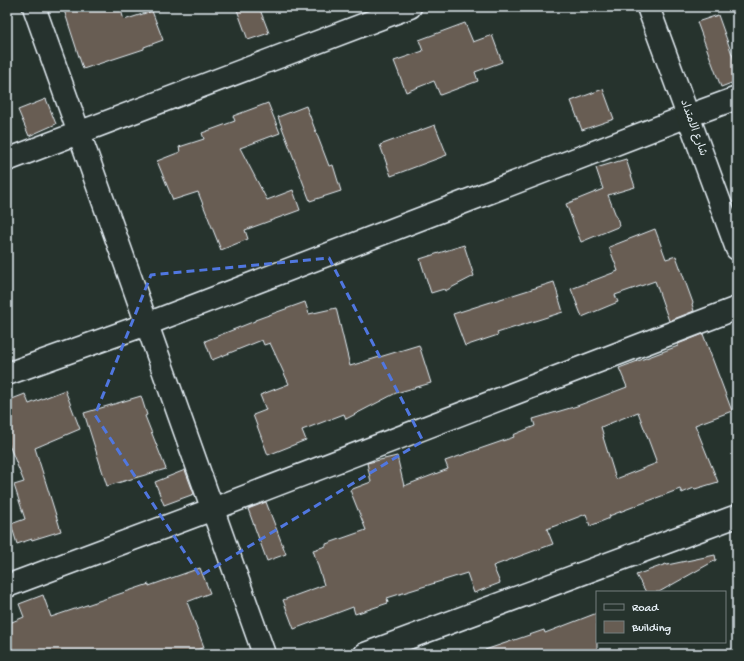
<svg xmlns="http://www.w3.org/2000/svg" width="744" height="661" font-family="'Gochi Hand','Playpen Sans Arabic',sans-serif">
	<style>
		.building { fill: #675d53; stroke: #e8f1f8; fill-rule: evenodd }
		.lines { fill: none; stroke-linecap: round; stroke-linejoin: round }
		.minor-casing { stroke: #e8f1f8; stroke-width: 25 }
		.tertiary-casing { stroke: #e8f1f8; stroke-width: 25 }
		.minor { stroke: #26332d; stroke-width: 22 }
		.tertiary { stroke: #26332d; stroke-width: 22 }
		.marked { fill: none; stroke: #5077e0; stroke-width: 3; stroke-dasharray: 8 5; stroke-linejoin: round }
		.labels { text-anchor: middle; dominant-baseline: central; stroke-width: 3; stroke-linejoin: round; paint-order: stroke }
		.street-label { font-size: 11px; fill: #e8f1f8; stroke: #26332d }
	</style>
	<rect width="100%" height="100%" fill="#26332d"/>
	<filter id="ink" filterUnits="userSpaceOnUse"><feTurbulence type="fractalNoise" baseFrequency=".025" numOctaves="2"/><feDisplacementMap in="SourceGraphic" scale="8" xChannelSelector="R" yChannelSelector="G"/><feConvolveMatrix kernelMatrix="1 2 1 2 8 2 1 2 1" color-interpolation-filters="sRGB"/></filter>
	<g filter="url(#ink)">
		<!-- building -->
		<path class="building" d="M63,7H120L124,20L152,11L163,40L144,47V49L83,69Z
			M236,7H259L269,33L248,40Z
			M718,15L737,68V81L721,87L697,22Z
			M465,23L473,42L492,35L502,62L475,72L478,81L440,95L434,81L406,92L394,61L423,51L419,40Z
			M603,89L614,119L582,130L571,101Z
			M46,99L56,124L29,136L18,110Z
			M268,103L280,133L240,148L267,200L293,190L300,210L245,230L248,239L221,250L198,192L173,200L157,161L180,152L179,147L204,139L202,133L235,121L233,116Z
			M306,106L329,166L333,165L341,191L310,201L278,117Z
			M435,125L447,155L391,176L380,145Z
			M626,159L635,187L608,195L620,226L581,242L566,204L603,189L596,168Z
			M655,229L666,259L676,256L693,303L692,304L694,311L669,321L655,281L615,295L618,302L582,317L571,289L618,271L609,247Z
			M464,245L474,276L445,291L444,289L431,293L420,259Z
			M554,282L563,312L497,333L498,335L465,346L453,314Z
			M305,302L309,314L336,308L350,366L419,345L431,383L396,393L346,419L344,414L302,430L306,440L268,455L253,415L266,410L260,395L289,384L270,343L264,345L262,340L212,360L205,341L255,321V320Z
			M703,334L732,411L695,425L718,482L695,489L694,488L682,493L680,489L609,516L610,518L590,526L586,514L547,529L553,544L493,566L500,583L474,593L467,573L387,598L388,603L355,614L353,607L294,629L283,600L324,585L313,550L326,546V544L366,530L350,490L371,482L367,463L397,456L404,486L448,469L445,461L514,437L513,435L535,426L533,419L577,406L627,387L619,368L678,346V344ZM638,412L657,463L616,479L603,437H604L601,427Z
			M65,390L80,429L35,448L61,531L32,540V539L17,544L11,524L25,519L14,485L24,482L7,440V401L25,394L29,404Z
			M141,396L147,415L145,416L166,469L107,486L84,413Z
			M185,470L194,494L164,505L155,482Z
			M266,502L286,554L267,561L248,509Z
			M715,555L716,560L659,592H646L636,575L666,564L667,565Z
			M200,568L210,593L187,602L204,647L188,654H7V624L24,617L19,604L43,595L51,617L149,584V586Z
			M597,613V654H485V650L544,630L545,633Z"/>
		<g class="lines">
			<!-- minor casing -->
			<g class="minor-casing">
				<path id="minor" d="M34,7L79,133L264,654
					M7,160L410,7
					M7,374L147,324L688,116L737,98
					M7,586L213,509L737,308
					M365,654L737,516"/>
			</g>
			<!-- tertiary casing -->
			<g class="tertiary-casing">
				<path id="tertiary" d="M648,7L737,249"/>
			</g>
			<!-- minor -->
			<use href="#minor" class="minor"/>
			<!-- tertiary -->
			<use href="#tertiary" class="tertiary"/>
		</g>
	</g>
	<!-- marked area -->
	<path class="marked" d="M329,258L423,441L200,576L95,415L151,275Z"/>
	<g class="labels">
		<!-- street labels -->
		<g class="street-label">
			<text transform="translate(693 128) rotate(70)">شارع الامتداد</text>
		</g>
	</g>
	<!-- margin -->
	<rect width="744" height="661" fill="none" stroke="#26332d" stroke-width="24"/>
	<rect x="12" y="12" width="720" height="637" fill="none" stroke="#e8f1f8" stroke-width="1.5" filter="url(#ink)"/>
	<!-- legend -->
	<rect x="596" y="591" width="130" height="52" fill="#26332d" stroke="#747f7e"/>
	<rect x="604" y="604" width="20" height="6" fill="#26332d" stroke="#747f7e"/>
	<text x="632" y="611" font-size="12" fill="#e8f1f8">Road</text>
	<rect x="604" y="621" width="20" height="12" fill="#675d53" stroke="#747f7e"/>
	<text x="632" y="631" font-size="12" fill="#e8f1f8">Building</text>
</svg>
